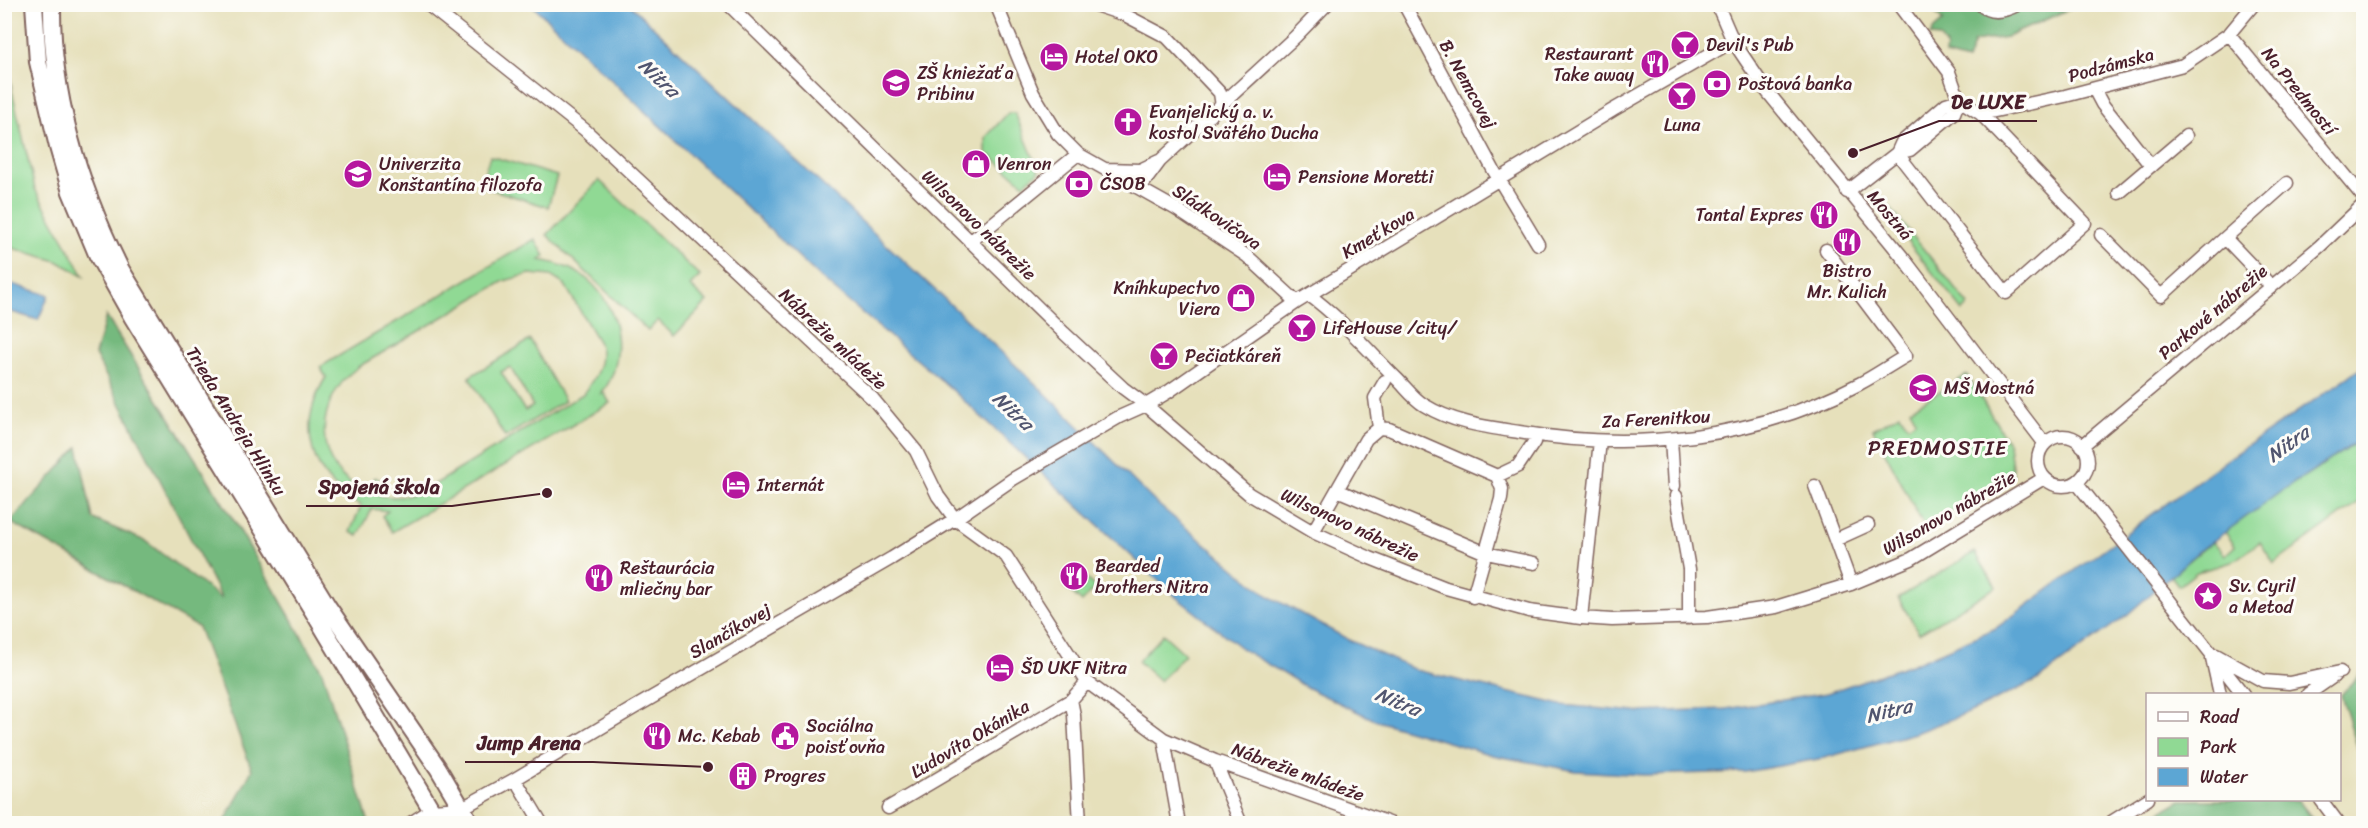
<svg xmlns="http://www.w3.org/2000/svg" width="2368" height="828" font-family="Sriracha,sans-serif">
	<style>
		.green { fill: #90d994; stroke: #6d7c60; stroke-width: 1.5; fill-rule: evenodd }
		.forest { fill: #74b97e; stroke: #5f6c54; stroke-width: 1.5 }
		.water { fill: #5ca6d4; stroke: #536280; stroke-width: 1.5 }
		.lines { fill: none; stroke-linecap: round; stroke-linejoin: round }
		.minor-casing { stroke: #81635d; stroke-width: 15 }
		.major-casing { stroke: #81635d; stroke-width: 20 }
		.minor { stroke: #fff; stroke-width: 12 }
		.major { stroke: #fff; stroke-width: 16 }
		.labels { text-anchor: middle; dominant-baseline: central; stroke-width: 6; stroke-linejoin: round; paint-order: stroke }
		.poi-label { font-size: 18px; fill: #4a1f2b; stroke: #fdfcf7; text-anchor: start }
		.street-label { font-size: 18px; fill: #4a1f2b; stroke: #fdfcf7 }
		.water-label { font-size: 20px; font-style: italic; fill: #51556f; stroke: #fdfcf7 }
		.quarter-label { font-size: 21px; letter-spacing: 1.5px; fill: #4a1f2b; stroke: #fdfcf7 }
		.leader { fill: none; stroke: #4a1f2b; stroke-width: 2 }
		.callout-dot { fill: #4a1f2b; stroke: #fdfcf7; stroke-width: 2 }
		.callout-label { font-size: 20px; text-anchor: middle; font-weight: bold; fill: #4a1f2b; stroke: #fdfcf7; stroke-width: 6; stroke-linejoin: round; paint-order: stroke }
	</style>
	<rect width="100%" height="100%" fill="#fdfcf7"/>
	<filter id="ink" filterUnits="userSpaceOnUse"><feTurbulence type="fractalNoise" baseFrequency=".0167" numOctaves="2"/><feDisplacementMap in="SourceGraphic" scale="12" xChannelSelector="R" yChannelSelector="G"/><feConvolveMatrix kernelMatrix="1 2 1 2 8 2 1 2 1" color-interpolation-filters="sRGB"/></filter>
	<filter id="wash" filterUnits="userSpaceOnUse"><feTurbulence type="fractalNoise" baseFrequency=".008" numOctaves="4" result="noise"/><feDisplacementMap in="SourceGraphic" scale="24" xChannelSelector="R" yChannelSelector="G"/><feGaussianBlur stdDeviation="1.35" result="paint"/><feColorMatrix in="noise" values="0 0 0 0 0 0 0 0 0 0 0 0 0 0 0 0 0 1.4 0 .05"/><feComposite in="paint" operator="in"/></filter>
	<g filter="url(#wash)">
		<rect width="100%" height="100%" fill="#e6e0bb"/>
		<!-- green -->
		<path class="green" d="M4,31L12,91L35,189L84,276L57,261L5,246Z
			M1008,113H1015L1039,171L1024,184L986,152V137Z
			M490,156L557,176L548,207L480,186Z
			M599,180L700,276L690,286L707,302L674,336L658,320L648,331L547,235Z
			M1878,193L1969,305L1963,311L1874,199Z
			M535,239L545,256L540,260C557,263 573,268 587,279C620,306 629,360 601,394L604,393L610,403L392,532L382,516L388,511L372,509L358,536L350,532L361,506C310,477 295,428 326,377L320,367ZM530,274L551,276L565,285L599,343C606,363 594,379 583,394L422,492C407,496 394,499 379,495L385,483L375,477L368,492C310,471 313,400 358,367L504,281Z
			M530,340L565,401L505,437L469,377ZM510,367L533,406L525,411L501,372Z
			M1967,375L2009,444L2013,475L1925,528L1873,429L1900,414L1908,426L1916,420L1910,409Z
			M2363,438V499L2274,564L2260,542L2232,562L2197,572L2179,586L2171,576L2213,541L2225,555L2235,546L2225,532L2283,490Z
			M1975,552L1996,587L1919,633L1898,598Z
			M1079,572L1095,587L1082,602L1065,587Z
			M1163,634L1185,654L1160,681L1138,661Z"/>
		<!-- forest -->
		<path class="forest" d="M1928,5H1967L1997,17L2025,5H2078L2007,37L1974,42L1967,61L1945,55L1946,46L1939,37L1930,36L1934,29L1943,21Z
			M106,316L236,524L322,671L369,823H224L252,770L198,627L10,522L78,447L93,519L145,541L222,599L95,355Z
			M2363,670V765L2341,695Z
			M2181,800H2298L2316,823H2141Z"/>
		<!-- water -->
		<path class="water" d="M532,5H630L1042,390L1155,502L1267,595L1351,641L1416,670L1561,705L1637,712L1726,709L1827,693L1920,661L1996,628L2225,461L2363,367V438L2283,490L2198,552L2127,615L2039,679L1975,710L1915,733L1824,758L1745,772L1644,775L1576,771L1492,755L1377,721L1308,688L1245,651L1177,598L948,386L822,279Z
			M5,282L49,295L38,320L5,310Z"/>
	</g>
	<g filter="url(#ink)">
		<g class="lines">
			<!-- minor casing -->
			<g class="minor-casing">
				<path id="minor" d="M427,4L585,130L873,399L916,451L938,496L955,519L1006,556L1087,682L1164,739L1215,761L1392,824
					M728,4L1064,333L1123,388L1146,405L1249,494L1313,532L1370,558L1446,588L1529,611L1581,618L1612,620L1707,617L1776,607L1851,584L1911,559L2044,478
					M996,4L1033,93L1058,134L1078,154L1176,209L1247,256L1297,302
					M1092,4L1125,15L1167,37L1220,93L1222,106
					M1404,4L1494,171L1538,244
					M1717,4L1733,41L1766,90L1904,259L2045,444
					M1980,4C1991,16 2006,11 2019,4
					M2229,34L2364,198
					M2094,89L2102,104L2151,166
					M1981,114L2065,96L2183,65L2229,34L2254,4
					M1897,153L2006,293L2085,223L1981,114L1959,100L1949,72L1898,4
					M1897,153L1910,150L1954,113L1959,100
					M1106,169L1140,170L1159,161
					M1140,188L1160,161L1295,37L1327,4
					M1847,192L1897,153L1902,142L1946,104L1959,100
					M2119,193L2186,136
					M2101,235L2161,296L2225,238
					M970,242L1078,154
					M2271,286L2225,238L2287,183
					M1309,295C1342,319 1368,351 1398,380C1406,388 1414,399 1424,405C1453,423 1486,427 1519,432C1635,452 1755,439 1859,384C1875,376 1890,365 1906,356L1826,250
					M1379,428L1375,398L1385,381
					M2038 461a25 25 0 1 1 50 0a25 25 0 1 1-50 0Z
					M1671,439L1674,486
					M2082,446L2320,246L2364,204
					M1497,476L1518,466L1534,442
					M2077,483L2243,694
					M1815,486L1835,540
					M1337,490L1486,553L1534,563
					M1676,496L1689,569V618
					M1313,532L1366,439L1379,428L1389,429L1497,476L1502,489L1501,499L1473,597
					M1851,584L1835,540L1868,525
					M1581,618L1600,441
					M2216,655L2263,681L2289,683L2340,672
					M2212,658L2220,694
					M2308,694L2334,676
					M1071,700L1074,715L1080,824
					M1164,739L1179,824
					M1215,761L1241,824
					M515,779L542,824
					M2321,800L2339,824
					M888,808L1071,700L1087,682
					M409,824L431,810L462,808
					M445,824L462,808L515,779L632,709L892,558L955,519L1013,479L1119,417L1146,405L1168,392L1297,302L1613,110L1733,41
					M2108,824L2148,799"/>
			</g>
			<!-- major casing -->
			<g class="major-casing">
				<path id="major" d="M34,4L38,62L58,147L71,192L97,254L133,318L313,611L440,824
					M52,4C51,97 80,188 121,270L328,607L438,768L471,824"/>
			</g>
			<!-- minor -->
			<use href="#minor" class="minor"/>
			<!-- major -->
			<use href="#major" class="major"/>
		</g>
	</g>
	<!-- icons -->
	<defs>
		<g id="bar-disc" transform="scale(1.5)"><circle r="9.5" fill="#b5179e" stroke="#fdfcf7"/><path d="M-6-5H6L.8 .8V4.5H3.5V6h-7V4.5H-.8V.8Z" fill="#fff"/></g>
		<g id="hotel-disc" transform="scale(1.5)"><circle r="9.5" fill="#b5179e" stroke="#fdfcf7"/><path d="M-6-4.5h1.5V1H6V5H4.5V3h-9V5H-6ZM-4 0a1.8 1.8 0 1 1 3.6 0ZM.5 0V-2.5h3Q6-2.5 6 0Z" fill="#fff"/></g>
		<g id="restaurant-disc" transform="scale(1.5)"><circle r="9.5" fill="#b5179e" stroke="#fdfcf7"/><path d="M-5-6h1v4h1v-4h1v4h1v-4h1v5L-1.5 .5V6h-2V.5L-5-1ZM5-6V6H3V1.5H1.5Q1.5-4 5-6Z" fill="#fff"/></g>
		<g id="school-disc" transform="scale(1.5)"><circle r="9.5" fill="#b5179e" stroke="#fdfcf7"/><path d="M0-5L7-2L0 1L-7-2ZM-4 1L0 2.5L4 1V4Q0 6-4 4Z" fill="#fff"/></g>
		<g id="bank-disc" transform="scale(1.5)"><circle r="9.5" fill="#b5179e" stroke="#fdfcf7"/><path d="M-6-4H6V4H-6ZM0-2.3a2.3 2.3 0 1 0 0 4.6a2.3 2.3 0 1 0 0-4.6Z" fill="#fff"/></g>
		<g id="church-disc" transform="scale(1.5)"><circle r="9.5" fill="#b5179e" stroke="#fdfcf7"/><path d="M-1.2-6h2.4v3.5h3.3v2.4h-3.3V6h-2.4V-.1h-3.3v-2.4h3.3Z" fill="#fff"/></g>
		<g id="shop-disc" transform="scale(1.5)"><circle r="9.5" fill="#b5179e" stroke="#fdfcf7"/><path d="M-5-2.5h2.3a2.7 3.5 0 0 1 5.4 0H5L5.5 6h-11ZM-1.5-2.5h3a1.5 2.3 0 0 0-3 0Z" fill="#fff"/></g>
		<g id="university-disc" transform="scale(1.5)"><circle r="9.5" fill="#b5179e" stroke="#fdfcf7"/><path d="M0-5L7-2L0 1L-7-2ZM-4 1L0 2.5L4 1V4Q0 6-4 4Z" fill="#fff"/></g>
		<g id="sight-disc" transform="scale(1.5)"><circle r="9.5" fill="#b5179e" stroke="#fdfcf7"/><path d="M0-6L1.8-2.2L6-1.7L2.9 1.2L3.7 5.4L0 3.3L-3.7 5.4L-2.9 1.2L-6-1.7L-1.8-2.2Z" fill="#fff"/></g>
		<g id="civic-disc" transform="scale(1.5)"><circle r="9.5" fill="#b5179e" stroke="#fdfcf7"/><path d="M-.6-6.5H3V-4.5H.6V-3L4-1V1h2V6H-6V1h2V-1L-.6-3ZM-1.2 2.5V6h2.4V2.5Z" fill="#fff"/></g>
		<g id="building-disc" transform="scale(1.5)"><circle r="9.5" fill="#b5179e" stroke="#fdfcf7"/><path d="M-4-6H4V6H1V3H-1V6H-4ZM-2.5-4.3h1.7v1.8h-1.7ZM.8-4.3h1.7v1.8H.8ZM-2.5-1h1.7V.8h-1.7ZM.8-1h1.7V.8H.8Z" fill="#fff"/></g>
	</defs>
	<g fill-rule="evenodd">
		<use href="#bar-disc" x="1685" y="45"/>
		<use href="#hotel-disc" x="1054" y="57"/>
		<use href="#restaurant-disc" x="1655" y="64"/>
		<use href="#school-disc" x="896" y="83"/>
		<use href="#bank-disc" x="1717" y="84"/>
		<use href="#bar-disc" x="1682" y="96"/>
		<use href="#church-disc" x="1128" y="122"/>
		<use href="#shop-disc" x="976" y="164"/>
		<use href="#university-disc" x="358" y="174"/>
		<use href="#hotel-disc" x="1277" y="177"/>
		<use href="#bank-disc" x="1079" y="184"/>
		<use href="#restaurant-disc" x="1824" y="215"/>
		<use href="#restaurant-disc" x="1847" y="242"/>
		<use href="#shop-disc" x="1241" y="298"/>
		<use href="#bar-disc" x="1302" y="328"/>
		<use href="#bar-disc" x="1164" y="356"/>
		<use href="#school-disc" x="1923" y="388"/>
		<use href="#hotel-disc" x="736" y="485"/>
		<use href="#restaurant-disc" x="1074" y="576"/>
		<use href="#restaurant-disc" x="599" y="578"/>
		<use href="#sight-disc" x="2208" y="596"/>
		<use href="#hotel-disc" x="1000" y="668"/>
		<use href="#restaurant-disc" x="657" y="736"/>
		<use href="#civic-disc" x="785" y="736"/>
		<use href="#building-disc" x="743" y="776"/>
	</g>
	<g class="labels">
		<!-- poi labels -->
		<g class="poi-label">
			<text x="1706" y="45">Devil's Pub</text>
			<text x="1634" y="54" text-anchor="end">Restaurant<tspan x="1634" dy="21">Take away</tspan></text>
			<text x="1075" y="57">Hotel OKO</text>
			<text x="917" y="73">ZŠ kniežaťa<tspan x="917" dy="21">Pribinu</tspan></text>
			<text x="1738" y="84">Poštová banka</text>
			<text x="1149" y="112">Evanjelický a. v.<tspan x="1149" dy="21">kostol Svätého Ducha</tspan></text>
			<text x="1682" y="125" text-anchor="middle">Luna</text>
			<text x="379" y="164">Univerzita<tspan x="379" dy="21">Konštantína filozofa</tspan></text>
			<text x="997" y="164">Venron</text>
			<text x="1298" y="177">Pensione Moretti</text>
			<text x="1100" y="184">ČSOB</text>
			<text x="1803" y="215" text-anchor="end">Tantal Expres</text>
			<text x="1847" y="271" text-anchor="middle">Bistro<tspan x="1847" dy="21">Mr. Kulich</tspan></text>
			<text x="1220" y="288" text-anchor="end">Kníhkupectvo<tspan x="1220" dy="21">Viera</tspan></text>
			<text x="1323" y="328">LifeHouse /city/</text>
			<text x="1185" y="356">Pečiatkáreň</text>
			<text x="1944" y="388">MŠ Mostná</text>
			<text x="757" y="485">Internát</text>
			<text x="1095" y="566">Bearded<tspan x="1095" dy="21">brothers Nitra</tspan></text>
			<text x="620" y="568">Reštaurácia<tspan x="620" dy="21">mliečny bar</tspan></text>
			<text x="2229" y="586">Sv. Cyril<tspan x="2229" dy="21">a Metod</tspan></text>
			<text x="1021" y="668">ŠD UKF Nitra</text>
			<text x="806" y="726">Sociálna<tspan x="806" dy="21">poisťovňa</tspan></text>
			<text x="678" y="736">Mc. Kebab</text>
			<text x="764" y="776">Progres</text>
		</g>
		<!-- street labels -->
		<g class="street-label">
			<text transform="translate(2111 65) rotate(-15)">Podzámska</text>
			<text transform="translate(1468 84) rotate(61)">B. Nemcovej</text>
			<text transform="translate(2299 91) rotate(51)">Na Predmostí</text>
			<text transform="translate(1890 215) rotate(50)">Mostná</text>
			<text transform="translate(1217 217) rotate(34)">Sládkovičova</text>
			<text transform="translate(979 225) rotate(44)">Wilsonovo nábrežie</text>
			<text transform="translate(1378 233) rotate(-31)">Kmeťkova</text>
			<text transform="translate(2213 312) rotate(-40)">Parkové nábrežie</text>
			<text transform="translate(833 339) rotate(43)">Nábrežie mládeže</text>
			<text transform="translate(1656 419) rotate(-3)">Za Ferenitkou</text>
			<text transform="translate(236 421) rotate(58)">Trieda Andreja Hlinku</text>
			<text transform="translate(1949 513) rotate(-30)">Wilsonovo nábrežie</text>
			<text transform="translate(1350 525) rotate(25)">Wilsonovo nábrežie</text>
			<text transform="translate(730 631) rotate(-30)">Slančíkovej</text>
			<text transform="translate(970 739) rotate(-31)">Ľudovíta Okánika</text>
			<text transform="translate(1298 772) rotate(20)">Nábrežie mládeže</text>
		</g>
		<!-- water labels -->
		<g class="water-label">
			<text transform="translate(659 78) rotate(43)">Nitra</text>
			<text transform="translate(1013 411) rotate(43)">Nitra</text>
			<text transform="translate(2288 444) rotate(-36)">Nitra</text>
			<text transform="translate(1398 702) rotate(22)">Nitra</text>
			<text transform="translate(1889 711) rotate(-14)">Nitra</text>
		</g>
		<!-- quarter labels -->
		<g class="quarter-label">
			<text x="1938" y="448">PREDMOSTIE</text>
		</g>
	</g>
	<!-- callouts -->
	<path class="leader" d="M1853 153L1939 121H2037M547 493L452 506H306M708 767L593 762H465"/>
	<g class="callout-dot">
		<circle cx="1853" cy="153" r="6"/>
		<circle cx="547" cy="493" r="6"/>
		<circle cx="708" cy="767" r="6"/>
	</g>
	<g class="callout-label">
		<text x="1988" y="109">De LUXE</text>
		<text x="379" y="494">Spojená škola</text>
		<text x="529" y="750">Jump Arena</text>
	</g>
	<!-- margin -->
	<rect width="2368" height="828" fill="none" stroke="#fdfcf7" stroke-width="24"/>
	<!-- legend -->
	<rect x="2146" y="693" width="195" height="108" fill="#fdfcf7" stroke="#b5a4a5" stroke-width="1.5"/>
	<rect x="2158" y="712" width="30" height="9" fill="#ffffff" stroke="#b5a4a5" stroke-width="1.5"/>
	<text x="2200" y="723" font-size="18" fill="#4a1f2b">Road</text>
	<rect x="2158" y="738" width="30" height="18" fill="#90d994" stroke="#b5a4a5" stroke-width="1.5"/>
	<text x="2200" y="753" font-size="18" fill="#4a1f2b">Park</text>
	<rect x="2158" y="768" width="30" height="18" fill="#5ca6d4" stroke="#b5a4a5" stroke-width="1.5"/>
	<text x="2200" y="783" font-size="18" fill="#4a1f2b">Water</text>
</svg>
